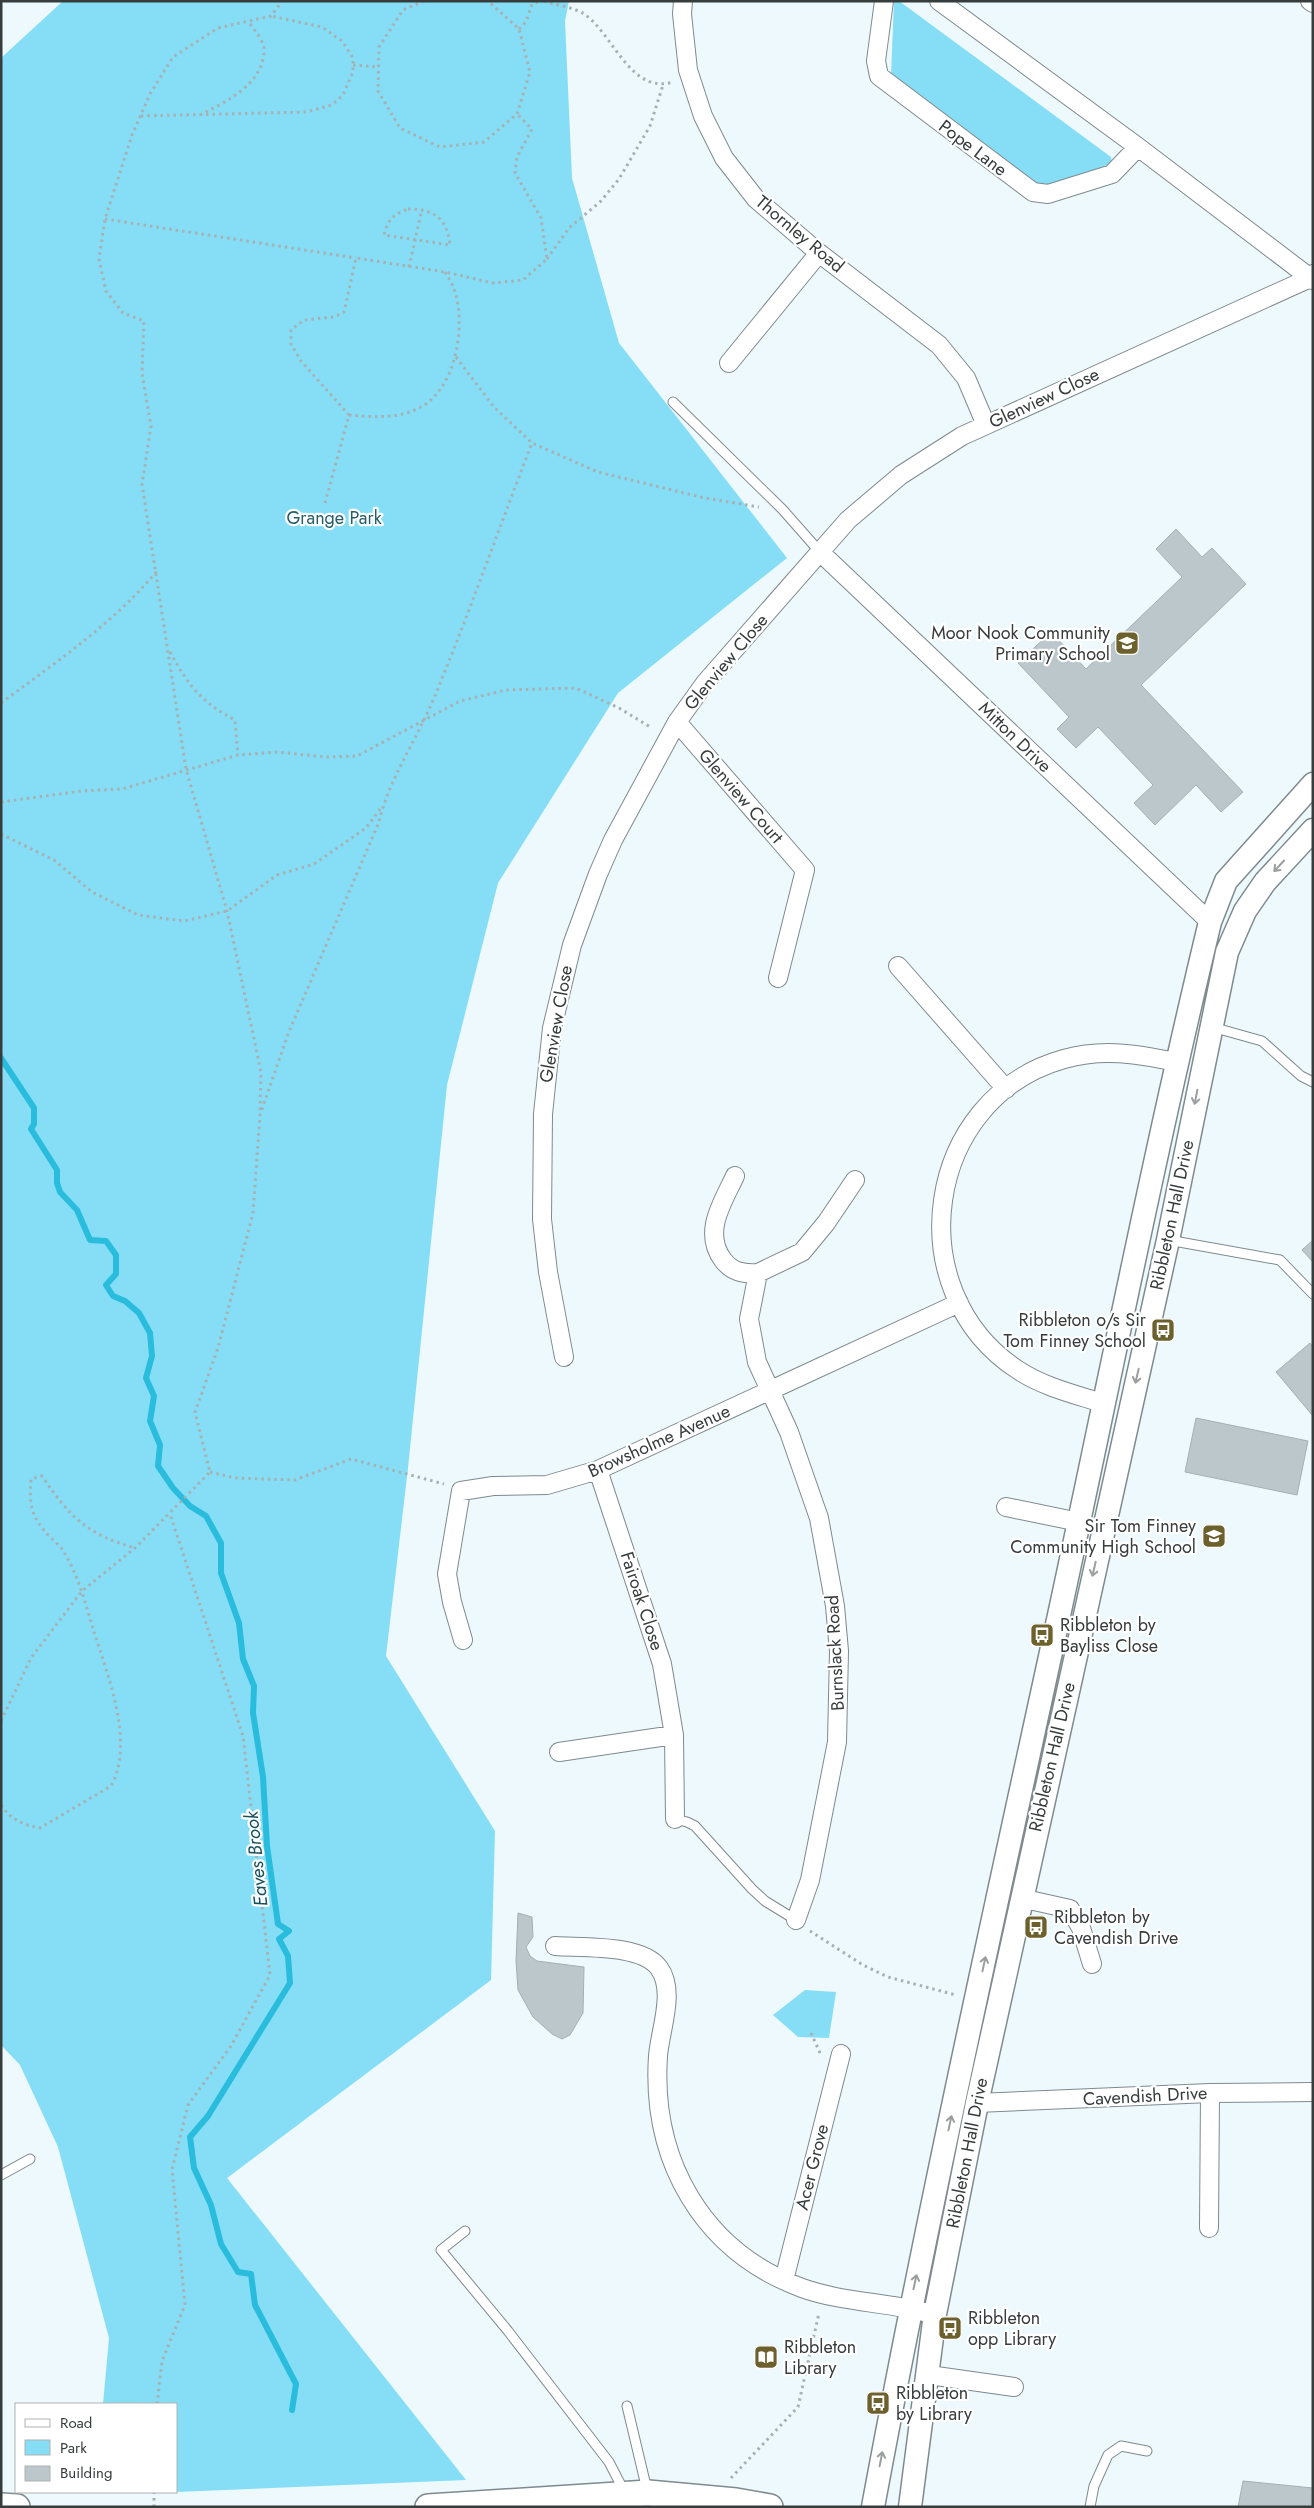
<svg xmlns="http://www.w3.org/2000/svg" width="1314" height="2508" font-family="Jost,sans-serif">
	<style>
		.green { fill: #85def6 }
		.lines { fill: none; stroke-linecap: round; stroke-linejoin: round }
		.stream { stroke: #2abcdc; stroke-width: 6 }
		.building { fill: #bbc7cb; stroke: #a4b0b4 }
		.service-casing { stroke: #7f8a8e; stroke-width: 11 }
		.minor-casing { stroke: #7f8a8e; stroke-width: 20 }
		.tertiary-casing { stroke: #7f8a8e; stroke-width: 25 }
		.secondary-casing { stroke: #7f8a8e; stroke-width: 28 }
		.path { stroke: #a7b1b3; stroke-width: 3; stroke-dasharray: 2.5 4; stroke-linecap: butt }
		.service { stroke: #fff; stroke-width: 9 }
		.minor { stroke: #fff; stroke-width: 18 }
		.tertiary { stroke: #fff; stroke-width: 22 }
		.secondary { stroke: #fff; stroke-width: 25 }
		.oneway { stroke: #9b9e9e }
		.labels { text-anchor: middle; dominant-baseline: central; stroke-width: 4.5; stroke-linejoin: round; paint-order: stroke }
		.street-label { font-size: 18px; fill: #373c3d; stroke: #fff }
		.park-label { font-size: 18px; fill: #275d6b; stroke: #fff }
		.poi-label { font-size: 18px; fill: #373c3d; stroke: #fff; text-anchor: start }
		.water-label { font-size: 19px; font-style: italic; fill: #19515f; stroke: #fff }
	</style>
	<rect width="100%" height="100%" fill="#edf9fd"/>
	<!-- green -->
	<path class="green" d="M63,1H569L565,21L572,178L619,343L787,558L618,693L498,883L447,1085L408,1468L386,1656L495,1831L491,1980L227,2178L466,2480L176,2492V2404H103L109,2338L58,2147L20,2065L1,2045V58Z
		M894,1H899L1111,157L1112,163L1048,188L1035,182L891,76Z
		M805,1990L836,1992L829,2038L798,2037L773,2015Z"/>
	<g class="lines">
		<!-- stream -->
		<path class="stream" d="M1,1058L34,1108V1124L31,1129L57,1170V1183L60,1192L77,1210L90,1240L106,1241L116,1255V1274L106,1285L113,1296L125,1301L139,1313L150,1333L152,1356L146,1378L154,1396L150,1421L160,1445L158,1466L173,1488L190,1506L206,1516L221,1543V1573L239,1623L243,1659L254,1686L253,1713L263,1777L267,1846L278,1924L289,1931L279,1939L288,1956L290,1983L208,2116L190,2137L194,2168L211,2205L221,2244L238,2272L251,2274L255,2305L296,2384L292,2410"/>
	</g>
	<!-- building -->
	<path class="building" d="M1176,529L1202,557L1212,548L1246,584L1141,685L1243,792L1221,812L1196,785L1155,825L1134,803L1153,785L1098,727L1076,748L1057,729L1069,717L1018,663L1051,632L1086,669L1182,577L1156,549Z
		M1313,1240V1262L1302,1250Z
		M1310,1343L1313,1347V1416L1276,1372Z
		M1196,1418L1308,1441L1297,1495L1185,1472Z
		M518,1913L532,1917L533,1937L526,1947L530,1956L537,1961L584,1967L583,2013L570,2035L562,2039L552,2034L533,2017L518,1990L516,1961Z
		M1243,2481L1313,2488V2507H1238Z"/>
	<g class="lines">
		<!-- service casing -->
		<g class="service-casing">
			<path id="service" d="M673,402L783,510L820,552
				M1212,1027L1262,1041L1301,1076L1313,1082
				M1168,1240L1280,1260L1313,1294
				M675,1819L687,1822L695,1826L752,1889L765,1901L796,1920
				M1,2175L30,2159
				M465,2231L441,2250L508,2331L609,2462L625,2493
				M627,2406L647,2490
				M1090,2507L1094,2486L1108,2455L1121,2446L1147,2451"/>
		</g>
		<!-- minor casing -->
		<g class="minor-casing">
			<path id="minor" d="M683,1L682,14L688,70L703,116L724,158L756,199L819,253L939,345L966,378L986,425
				M884,1L876,61L879,76L1033,192L1048,194L1112,174L1138,147
				M939,1L1138,147L1313,280
				M1310,1L1313,3
				M729,363L819,253
				M820,552L1210,922
				M677,722L805,870L778,978
				M898,966L1006,1089
				M735,1176C723,1202 702,1232 723,1260C732,1272 743,1274 758,1273L749,1319L757,1362L789,1432L819,1518L835,1606L839,1651L837,1742L810,1880L796,1920
				M758,1273L802,1252L826,1223L855,1180
				M564,1357L548,1272L542,1219L543,1114L552,1028L572,945L598,874L613,840L677,722L705,683L848,520L901,475L962,436L1310,278L1313,274
				M1102,1403C1074,1394 1044,1387 1018,1370C897,1291 924,1098 1064,1059C1103,1048 1137,1054 1176,1062
				M1006,1507L1079,1522
				M463,1640L452,1602L447,1574L461,1491L493,1486L547,1485L598,1470L959,1303
				M674,1735L675,1819
				M559,1752L674,1735L662,1664L598,1470
				M1021,1900L1034,1901L1070,1909L1081,1928L1092,1964
				M555,1946C583,1948 642,1944 659,1968C676,1991 660,2030 658,2056C651,2160 702,2251 802,2288C841,2302 884,2302 924,2312
				M977,2103L1210,2093L1313,2092
				M1209,2228L1210,2093
				M784,2280L841,2054
				M929,2375L1014,2387"/>
		</g>
		<!-- tertiary casing -->
		<g class="tertiary-casing">
			<path id="tertiary" d="M873,2507C929,2205 996,1906 1061,1606C1110,1378 1155,1150 1210,922L1226,881L1313,784
				M910,2507L935,2314L977,2103L1168,1240L1227,952L1245,911L1265,882L1313,830"/>
		</g>
		<!-- secondary casing -->
		<g class="secondary-casing">
			<path id="secondary" d="M1,2506L17,2507
				M428,2507L648,2493L736,2501L770,2507"/>
		</g>
		<!-- path -->
		<path class="path" d="M424,1L403,10L379,47L378,91L400,128L440,147L484,142L517,114L530,72L519,29L488,1
			M544,1C556,5 573,7 584,14C613,33 630,95 673,82
			M519,29L526,22L532,4L540,1
			M353,65L378,67
			M200,115C227,101 265,84 264,48C263,40 253,28 248,21
			M141,116L306,112L332,105L343,95L353,72V58L342,41L322,27L271,16
			M408,209C434,209 447,218 450,245L384,235C388,219 393,215 408,209Z
			M105,219L356,258
			M547,259L569,228L601,201L619,179L650,126L663,85
			M409,267L422,209
			M456,357L494,407L532,443L598,472L705,498L759,507
			M349,415C372,417 396,419 417,409C456,392 467,325 454,289C452,283 448,277 445,272
			M325,503L349,415L301,361L291,344V330L304,320L334,317L344,312L356,258L445,272L493,283L523,280L547,259L541,218L515,173L517,157L532,129L517,114
			M170,652C188,685 201,702 235,720L238,755
			M1,703C56,662 113,624 157,571
			M1,802L82,791L122,789L238,755L277,752L326,757L357,756L460,701L506,690L576,688L619,708L652,728
			M1,834L54,860L92,892L138,915L184,921L227,911L277,875L314,864L366,828L380,809
			M260,1110L261,1072L227,911L186,769L142,484L151,426L142,373L144,321L123,313L106,291L99,259L105,219L132,135L150,94L173,57L218,28L271,16L282,1
			M210,1472L235,1478L295,1480L351,1459L444,1484
			M1,1721L31,1658L82,1591L135,1548L210,1472L195,1412L218,1348L253,1213L260,1115L288,1034L379,822C389,779 417,739 434,698C469,614 499,528 532,443
			M1,1805C10,1819 23,1825 40,1828L111,1786C135,1743 108,1676 94,1632C86,1606 79,1577 65,1554C62,1547 55,1542 50,1537C31,1517 29,1506 31,1479L42,1476C70,1517 86,1534 135,1548
			M810,1931L863,1965L888,1977L956,1995
			M811,2033L821,2055
			M157,2404L162,2361L185,2305L172,2169L188,2105L231,2046L270,1975L243,1736L170,1514
			M731,2478L798,2407L819,2313
			M154,2507V2492"/>
		<!-- service -->
		<use href="#service" class="service"/>
		<!-- minor -->
		<use href="#minor" class="minor"/>
		<!-- tertiary -->
		<use href="#tertiary" class="tertiary"/>
		<!-- secondary -->
		<use href="#secondary" class="secondary"/>
	</g>
	<!-- one-way arrows -->
	<defs><path id="oneway-shaft" d="M-6 0H5M1.5-3L5.5 0L1.5 3" fill="none" stroke-width="1.6" stroke-linecap="round" stroke-linejoin="round" transform="scale(1.25)"/></defs>
	<g class="oneway">
		<use href="#oneway-shaft" transform="translate(1279 866) rotate(133)"/>
		<use href="#oneway-shaft" transform="translate(1196 1097) rotate(101)"/>
		<use href="#oneway-shaft" transform="translate(1137 1376) rotate(103)"/>
		<use href="#oneway-shaft" transform="translate(1094 1569) rotate(103)"/>
		<use href="#oneway-shaft" transform="translate(984 1964) rotate(-78)"/>
		<use href="#oneway-shaft" transform="translate(950 2123) rotate(-78)"/>
		<use href="#oneway-shaft" transform="translate(915 2282) rotate(-78)"/>
		<use href="#oneway-shaft" transform="translate(881 2459) rotate(-79)"/>
	</g>
	<!-- icons -->
	<defs>
		<g id="school-square" transform="scale(1.25)"><rect x="-9" y="-9" width="18" height="18" rx="4" fill="#6c602d" stroke="#fff"/><path d="M0-5L7-2L0 1L-7-2ZM-4 1L0 2.5L4 1V4Q0 6-4 4Z" fill="#fff"/></g>
		<g id="bus-square" transform="scale(1.25)"><rect x="-9" y="-9" width="18" height="18" rx="4" fill="#6c602d" stroke="#fff"/><path d="M-5-6H5V4H4V6H2V4H-2V6H-4V4H-5ZM-3.5-4V0h7V-4ZM-3.5 1.2v1.5H-2V1.2ZM2 1.2v1.5H3.5V1.2Z" fill="#fff"/></g>
		<g id="library-square" transform="scale(1.25)"><rect x="-9" y="-9" width="18" height="18" rx="4" fill="#6c602d" stroke="#fff"/><path d="M-6-4Q-3-5.5-.7-3.5V5Q-3 3-6 4ZM6-4Q3-5.5 .7-3.5V5Q3 3 6 4Z" fill="#fff"/></g>
	</defs>
	<g fill-rule="evenodd">
		<use href="#school-square" x="1127" y="643"/>
		<use href="#bus-square" x="1163" y="1330"/>
		<use href="#school-square" x="1214" y="1536"/>
		<use href="#bus-square" x="1042" y="1635"/>
		<use href="#bus-square" x="1036" y="1927"/>
		<use href="#bus-square" x="950" y="2328"/>
		<use href="#library-square" x="766" y="2357"/>
		<use href="#bus-square" x="878" y="2403"/>
	</g>
	<g class="labels">
		<!-- street labels -->
		<g class="street-label">
			<text transform="translate(973 148) rotate(37)">Pope Lane</text>
			<text transform="translate(800 234) rotate(40)">Thornley Road</text>
			<text transform="translate(1044 398) rotate(-25)">Glenview Close</text>
			<text transform="translate(726 662) rotate(-50)">Glenview Close</text>
			<text transform="translate(1015 737) rotate(44)">Mitton Drive</text>
			<text transform="translate(741 796) rotate(49)">Glenview Court</text>
			<text transform="translate(556 1024) rotate(-80)">Glenview Close</text>
			<text transform="translate(1172 1215) rotate(-78)">Ribbleton Hall Drive</text>
			<text transform="translate(659 1441) rotate(-24)">Browsholme Avenue</text>
			<text transform="translate(642 1601) rotate(72)">Fairoak Close</text>
			<text transform="translate(835 1653) rotate(-93)">Burnslack Road</text>
			<text transform="translate(1052 1757) rotate(-77)">Ribbleton Hall Drive</text>
			<text transform="translate(1145 2096) rotate(-3)">Cavendish Drive</text>
			<text transform="translate(967 2153) rotate(-79)">Ribbleton Hall Drive</text>
			<text transform="translate(812 2167) rotate(-76)">Acer Grove</text>
		</g>
		<!-- park labels -->
		<g class="park-label">
			<text x="334" y="518">Grange Park</text>
		</g>
		<!-- poi labels -->
		<g class="poi-label">
			<text x="1110" y="633" text-anchor="end">Moor Nook Community<tspan x="1110" dy="21">Primary School</tspan></text>
			<text x="1146" y="1320" text-anchor="end">Ribbleton o/s Sir<tspan x="1146" dy="21">Tom Finney School</tspan></text>
			<text x="1196" y="1526" text-anchor="end">Sir Tom Finney<tspan x="1196" dy="21">Community High School</tspan></text>
			<text x="1060" y="1625">Ribbleton by<tspan x="1060" dy="21">Bayliss Close</tspan></text>
			<text x="1054" y="1917">Ribbleton by<tspan x="1054" dy="21">Cavendish Drive</tspan></text>
			<text x="968" y="2318">Ribbleton<tspan x="968" dy="21">opp Library</tspan></text>
			<text x="784" y="2347">Ribbleton<tspan x="784" dy="21">Library</tspan></text>
			<text x="896" y="2393">Ribbleton<tspan x="896" dy="21">by Library</tspan></text>
		</g>
		<!-- water labels -->
		<g class="water-label">
			<text transform="translate(256 1859) rotate(-96)">Eaves Brook</text>
		</g>
	</g>
	<!-- border -->
	<rect width="1314" height="2508" fill="none" stroke="#373c3d" stroke-width="5"/>
	<!-- legend -->
	<rect x="15" y="2403" width="162" height="90" fill="#ffffff" stroke="#afb1b1"/>
	<rect x="25" y="2419" width="25" height="8" fill="#ffffff" stroke="#afb1b1"/>
	<text x="60" y="2428" font-size="15" fill="#373c3d">Road</text>
	<rect x="25" y="2440" width="25" height="15" fill="#85def6" stroke="#afb1b1"/>
	<text x="60" y="2453" font-size="15" fill="#373c3d">Park</text>
	<rect x="25" y="2466" width="25" height="15" fill="#bbc7cb" stroke="#afb1b1"/>
	<text x="60" y="2478" font-size="15" fill="#373c3d">Building</text>
</svg>
